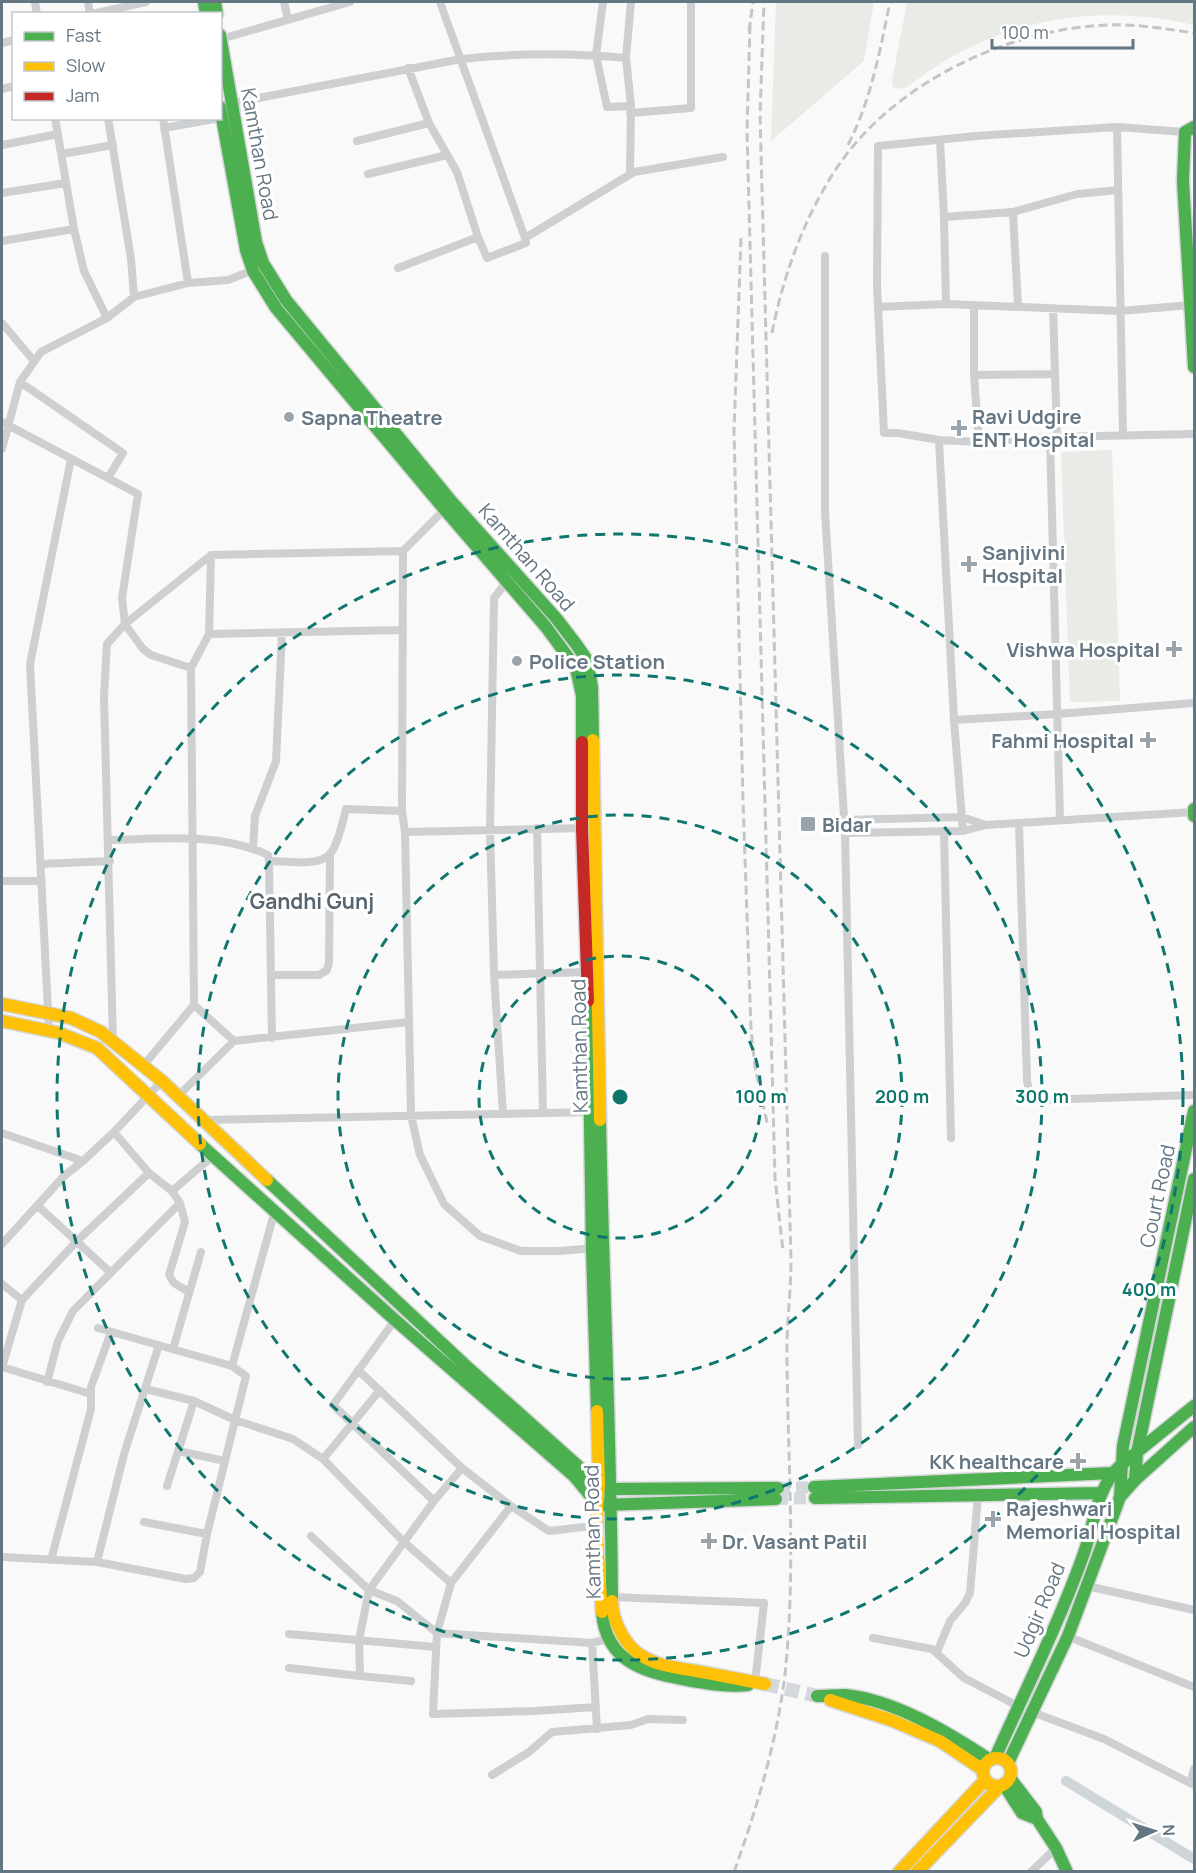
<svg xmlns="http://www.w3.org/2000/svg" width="1196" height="1873" font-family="Manrope,sans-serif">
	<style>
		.green { fill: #e8ebe6 }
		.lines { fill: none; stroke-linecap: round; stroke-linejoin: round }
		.canal { stroke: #ced6d9; stroke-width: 10 }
		.secondary-tunnel { stroke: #d4d8dc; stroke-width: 12; stroke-dasharray: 12 6; stroke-linecap: butt }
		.primary-tunnel { stroke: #d4d8dc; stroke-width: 14; stroke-dasharray: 14 7; stroke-linecap: butt }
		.fast-casing { stroke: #d5d6d7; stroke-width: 15 }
		.slow-casing { stroke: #d5d6d7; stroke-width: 15 }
		.jam-casing { stroke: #d5d6d7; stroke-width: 15 }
		.street { stroke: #cecfd0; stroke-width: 8 }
		.fast { stroke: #4caf50; stroke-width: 12 }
		.slow { stroke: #ffc107; stroke-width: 12 }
		.jam { stroke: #c62828; stroke-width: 12 }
		.rail { stroke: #c3c5c6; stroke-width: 3; stroke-dasharray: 9 4.5; stroke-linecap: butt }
		.ring { fill: none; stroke: #0f766e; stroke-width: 3; stroke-dasharray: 10 8 }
		.poi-dot { fill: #99a4ac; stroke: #fff; stroke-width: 2 }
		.labels { text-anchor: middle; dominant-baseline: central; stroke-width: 6; stroke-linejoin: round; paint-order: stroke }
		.street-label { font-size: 20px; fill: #657683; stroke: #fff }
		.poi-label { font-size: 20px; font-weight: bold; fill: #657683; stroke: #fff; text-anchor: start }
		.neighbourhood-label { font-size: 21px; font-weight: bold; fill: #57646e; stroke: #fff }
		.centre { fill: #0f766e; stroke: #fff; stroke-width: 3 }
		.ring-label { font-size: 18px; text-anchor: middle; font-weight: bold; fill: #0f766e; stroke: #fff; stroke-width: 6; stroke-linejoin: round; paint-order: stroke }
	</style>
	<rect width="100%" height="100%" fill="#f9f9f9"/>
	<!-- green -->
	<path class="green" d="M776,2H874L864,61L771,141Z
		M907,2H1194V25C1113,6 1031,14 957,54C939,63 923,76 907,87L899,89L893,87L892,81Z
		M1112,450L1120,701L1070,702L1061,452Z"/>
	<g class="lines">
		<!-- canal -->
		<path class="canal" d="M1066,1781L1194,1859"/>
		<!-- secondary-tunnel -->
		<path class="secondary-tunnel" d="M778,1488L814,1487
			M776,1499L815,1498"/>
		<!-- primary-tunnel -->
		<path class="primary-tunnel" d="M765,1684L817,1696"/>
		<!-- fast casing -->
		<g class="fast-casing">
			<path id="fast" d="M204,2L206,14
				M215,2L217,14
				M220,35L256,242L263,263L286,300L452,502L556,618L576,644L587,660L592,687L593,740
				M220,107L246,250L253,271L276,308L445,510L546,627L576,668L582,696V742
				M1194,127L1185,132L1183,181L1194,367
				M1194,809V816
				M588,1001L592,1249L597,1411
				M600,1120C603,1280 611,1440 612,1601
				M200,1144L395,1320L574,1476L598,1505
				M267,1180L465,1365L587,1474L604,1485
				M1135,1480L1137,1453L1194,1179
				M814,1487L1112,1473
				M611,1489L778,1488
				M1120,1497L1123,1446L1194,1111
				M815,1498L1102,1493
				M603,1505L776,1499
				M602,1612C606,1665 649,1673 692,1681C711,1684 729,1687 748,1685
				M817,1696C826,1696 836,1695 845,1695C895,1700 949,1733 990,1760
				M995,1758C1025,1691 1058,1625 1083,1556C1094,1526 1096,1487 1121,1465L1194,1406
				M1008,1763L1068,1636L1120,1497L1135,1480L1194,1427
				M1010,1778L1036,1812L1037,1819L1056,1848L1067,1872
				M1004,1785L1022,1813L1037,1819"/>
		</g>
		<!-- slow casing -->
		<g class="slow-casing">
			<path id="slow" d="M593,740L600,1120
				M2,1004L71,1018L101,1032L162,1081L267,1180
				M2,1021L59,1033L97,1048L200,1144
				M597,1411L599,1484L596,1526L602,1612
				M612,1601C612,1621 625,1646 642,1656C657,1666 679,1668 696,1671C719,1675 742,1680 765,1684
				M830,1700L891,1720L940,1741L983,1770
				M983 1772a14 14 0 1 1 28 0a14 14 0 1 1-28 0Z
				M899,1872L985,1780
				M917,1872L999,1787"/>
		</g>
		<!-- jam casing -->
		<g class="jam-casing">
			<path id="jam" d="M582,742V828L588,1001"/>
		</g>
		<!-- street -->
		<path class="street" d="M35,2L37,14
			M88,2L90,14
			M284,2L288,19
			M440,2L525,238
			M603,2L596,55L607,107L631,106
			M92,14L146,2
			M221,39L350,2
			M2,43L14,40
			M408,68L429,123L457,172L478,237
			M2,89L14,86
			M227,104L461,59C515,53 571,53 626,58
			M630,113L691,108V2
			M55,118L74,229L84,271L107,318
			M108,118L131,259L134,297
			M163,118L188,283
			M1117,127L1123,435
			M164,128L220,118
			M1185,132L1117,127L976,136L878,146L877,285L884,433H898L939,440L979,442L1050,437L1194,434
			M940,140L944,217L946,304
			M357,141L429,123
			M2,145L58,134
			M62,154L113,145
			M368,174L447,155
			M630,174L631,106L626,58L631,2
			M2,193L66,183
			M1013,212L1018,306
			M944,217L1013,212L1077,194L1118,190
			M2,241L74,229
			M825,256V512L845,833L858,1445
			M398,268L478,237L487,258L526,243L525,238L634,172L723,157
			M974,305V375L979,442
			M878,307L946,304L1120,311L1191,305
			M1053,308L1057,437
			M2,323L34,361
			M974,375L1055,374
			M20,382L123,453L108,478
			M2,422L138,494L122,598L125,624L143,649L151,655L191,668
			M1050,437L1060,820
			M939,440L954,720L963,831
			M2,449L20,382L41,352L107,318L134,297L188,283L228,280L256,269
			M448,506L403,551L402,811L405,832L411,1115L420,1155L444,1204L480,1236L521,1251H559L595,1248
			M209,634L211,555
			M954,720L1057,714L1194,703
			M843,820L962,817L986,825
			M1019,823L1027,1080L1029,1092L1038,1100L1194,1095
			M537,828L543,1113
			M944,831L951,1138
			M405,832L585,828
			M845,833L963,831L986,825L1019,823L1193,812
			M109,840C161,839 219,832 268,855L269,861C284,861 320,867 330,854C338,845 343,821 346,809L402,811
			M253,848L255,816L276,761L282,633
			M269,861L272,1038
			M41,864L110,861
			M2,881H42
			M271,975H319L327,970L329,962L330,855
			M494,975L588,972
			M194,1005L234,1041
			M49,1030L30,664L71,459
			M113,1042L104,697L107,644L125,624L211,555L403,551
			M143,1066L194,1005L191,668L209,634L403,630
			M177,1097L234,1041L409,1022
			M503,1114L494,975L490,829L494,598L508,580
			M205,1120L594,1112
			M114,1132L149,1173L172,1191L180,1203L185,1222L169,1275L174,1283L189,1292
			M2,1133L83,1161
			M172,1191L214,1155
			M38,1206L111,1273
			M2,1244L64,1176L83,1161L114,1132L162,1081
			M2,1284L22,1300
			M395,1320L333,1405L434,1501
			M98,1328L232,1366L275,1210
			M173,1349L201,1252
			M2,1367L22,1300L77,1241L149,1173
			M2,1367L91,1394
			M358,1370L462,1468L511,1506L549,1531L610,1524
			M47,1382L58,1341L73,1311L180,1203
			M146,1389L194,1401L167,1486
			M194,1401L235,1420L293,1439L323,1459L380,1390
			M178,1451L225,1461
			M323,1459L404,1542L451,1583
			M511,1506L451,1583L437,1633L433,1714L535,1711L596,1707
			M144,1522L207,1534
			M311,1536L369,1590L397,1601L437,1633L592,1643L608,1639
			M2,1557L97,1562L186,1579L194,1578L200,1572L207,1534L246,1376L232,1366
			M51,1560L91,1409V1387L111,1332
			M97,1562L124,1454L159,1345
			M1087,1586L1194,1610
			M611,1597L764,1603L755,1682
			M289,1634L436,1647
			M1067,1636L1194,1687
			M873,1638L932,1649L964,1678L1018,1706
			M592,1643L597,1729
			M937,1652L950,1621L965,1603L970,1593L978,1495
			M289,1668L360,1676L359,1640L369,1590L434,1501L462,1468
			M360,1676L411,1681
			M1032,1712L1104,1739L1194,1785
			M492,1775L529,1752L552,1732L631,1725L648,1719L683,1720
			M1190,1783L1194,1769
			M1031,1872L1056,1848"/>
		<!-- fast -->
		<use href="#fast" class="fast"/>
		<!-- slow -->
		<use href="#slow" class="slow"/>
		<!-- jam -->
		<use href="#jam" class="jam"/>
		<!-- rail -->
		<path class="rail" d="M750,25L747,131L775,1178L783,1251
			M749,31L753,2
			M848,145C871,100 880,51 890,2
			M741,238L734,431L743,801L751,1029L755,1067L768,1127
			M772,333C783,276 804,218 836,169C892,84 1008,28 1109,25C1137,24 1167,29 1194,33
			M734,1872C757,1808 777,1741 785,1674C796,1570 788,1465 787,1360C786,1327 791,1294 791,1260L760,115L764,2"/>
	</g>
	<!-- distance rings -->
	<g class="ring">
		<circle cx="620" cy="1097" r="141"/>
		<circle cx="620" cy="1097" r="282"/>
		<circle cx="620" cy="1097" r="422"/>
		<circle cx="620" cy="1097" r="563"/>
	</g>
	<!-- markers -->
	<g class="poi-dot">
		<circle cx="289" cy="417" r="6"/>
		<path d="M956 419h6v6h6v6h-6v6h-6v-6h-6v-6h6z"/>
		<path d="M966 555h6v6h6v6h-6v6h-6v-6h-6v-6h6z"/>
		<path d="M1171 640h6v6h6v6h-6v6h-6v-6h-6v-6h6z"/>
		<circle cx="517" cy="661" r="6"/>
		<path d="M1145 731h6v6h6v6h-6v6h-6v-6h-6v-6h6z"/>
		<rect x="800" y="816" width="16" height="16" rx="3"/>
		<path d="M1075 1452h6v6h6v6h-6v6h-6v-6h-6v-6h6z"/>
		<path d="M990 1510h6v6h6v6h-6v6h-6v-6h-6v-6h6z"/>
		<path d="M706 1532h6v6h6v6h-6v6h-6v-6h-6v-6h6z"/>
	</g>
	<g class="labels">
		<!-- street labels -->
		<g class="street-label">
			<text transform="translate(260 154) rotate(80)">Kamthan Road</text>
			<text transform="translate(527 557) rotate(49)">Kamthan Road</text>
			<text transform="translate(579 1046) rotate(-91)">Kamthan Road</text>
			<text transform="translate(1157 1196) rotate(-78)">Court Road</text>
			<text transform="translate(592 1532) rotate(-91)">Kamthan Road</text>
			<text transform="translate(1039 1610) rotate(-67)">Udgir Road</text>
		</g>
		<!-- poi labels -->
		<g class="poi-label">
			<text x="972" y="416">Ravi Udgire<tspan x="972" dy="23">ENT Hospital</tspan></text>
			<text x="301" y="417">Sapna Theatre</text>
			<text x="982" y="552">Sanjivini<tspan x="982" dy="23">Hospital</tspan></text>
			<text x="1160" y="649" text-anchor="end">Vishwa Hospital</text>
			<text x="529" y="661">Police Station</text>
			<text x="1134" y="740" text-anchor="end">Fahmi Hospital</text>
			<text x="822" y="824">Bidar</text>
			<text x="1064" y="1461" text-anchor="end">KK healthcare</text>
			<text x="1006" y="1508">Rajeshwari<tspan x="1006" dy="23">Memorial Hospital</tspan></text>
			<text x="722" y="1541">Dr. Vasant Patil</text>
		</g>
		<!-- neighbourhood labels -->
		<g class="neighbourhood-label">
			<text x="312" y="901">Gandhi Gunj</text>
		</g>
	</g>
	<circle cx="620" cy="1097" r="9" class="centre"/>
	<g class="ring-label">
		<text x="761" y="1103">100 m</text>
		<text x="902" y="1103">200 m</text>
		<text x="1042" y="1103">300 m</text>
		<text x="1149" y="1296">400 m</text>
	</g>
	<!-- border -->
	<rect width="1196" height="1873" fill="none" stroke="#657683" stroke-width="6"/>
	<!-- legend -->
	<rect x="12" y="12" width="210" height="108" fill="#ffffff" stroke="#c1c8cd" stroke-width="1.5"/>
	<rect x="24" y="32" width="30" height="9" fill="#4caf50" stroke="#c1c8cd" stroke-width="1.5"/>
	<text x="66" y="42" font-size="18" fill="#657683">Fast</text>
	<rect x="24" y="62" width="30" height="9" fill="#ffc107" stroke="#c1c8cd" stroke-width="1.5"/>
	<text x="66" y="72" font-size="18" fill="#657683">Slow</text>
	<rect x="24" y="92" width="30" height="9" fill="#c62828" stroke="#c1c8cd" stroke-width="1.5"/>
	<text x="66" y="102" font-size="18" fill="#657683">Jam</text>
	<!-- north arrow -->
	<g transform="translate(1154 1831) rotate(87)" stroke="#ffffff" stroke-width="4.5" paint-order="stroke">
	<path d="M0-4.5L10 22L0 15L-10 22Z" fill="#657683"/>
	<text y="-9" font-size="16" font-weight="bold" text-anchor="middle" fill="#657683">N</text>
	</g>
	<!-- scale -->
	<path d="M992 39v9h141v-9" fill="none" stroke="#657683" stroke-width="3"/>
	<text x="1001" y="39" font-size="18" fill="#657683" stroke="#ffffff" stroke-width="4.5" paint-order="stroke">100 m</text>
</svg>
